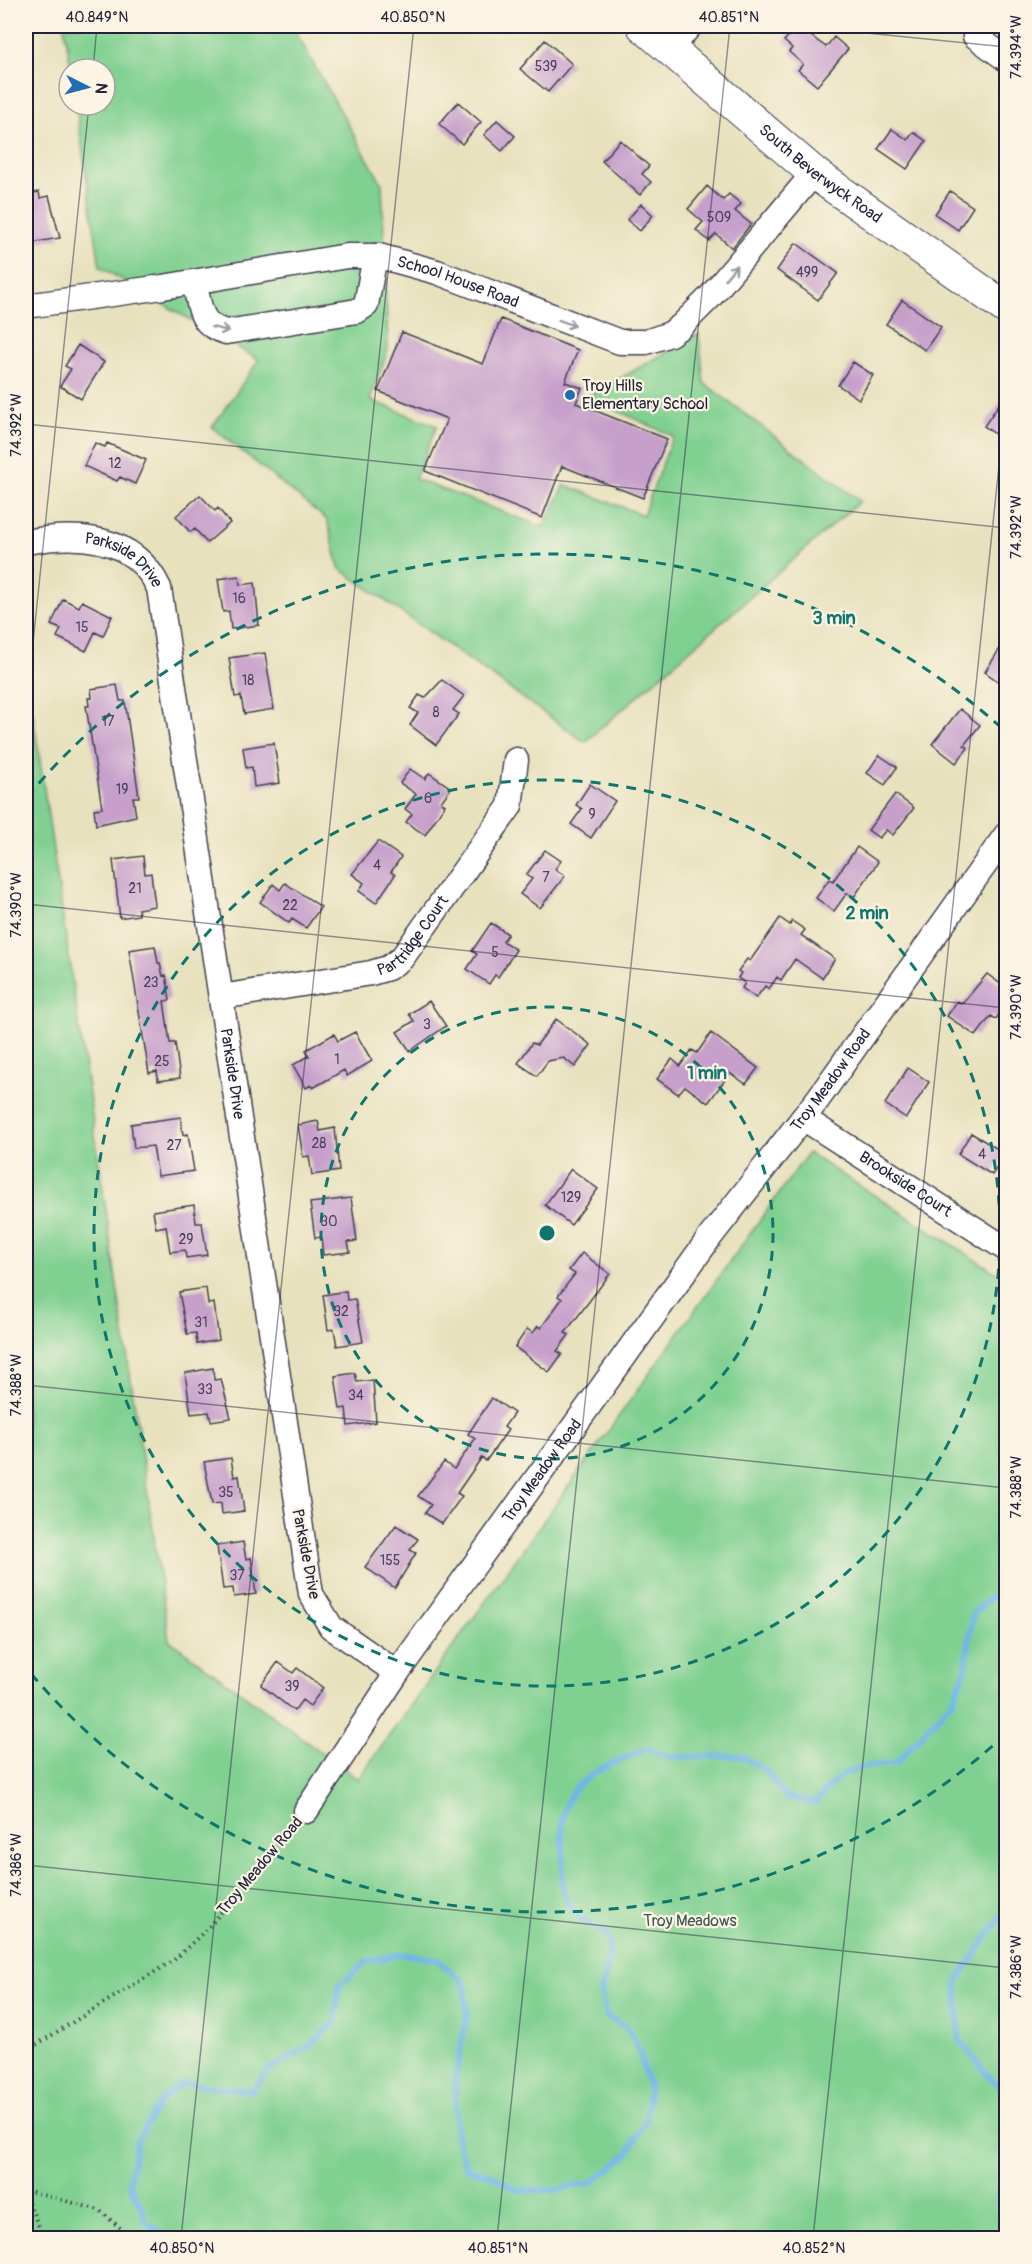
<svg xmlns="http://www.w3.org/2000/svg" width="1032" height="2264" font-family="Pangolin,sans-serif">
	<style>
		.green { fill: #80d091; stroke: #517966; stroke-width: 1.5 }
		.lines { fill: none; stroke-linecap: round; stroke-linejoin: round }
		.stream { stroke: #6fb6e6; stroke-width: 6 }
		.building { fill: #c69fcb }
		.minor-casing { stroke: #403f4f; stroke-width: 27 }
		.major-casing { stroke: #403f4f; stroke-width: 34 }
		.path { stroke: #403f4f; stroke-width: 4; stroke-dasharray: 1.5 4.5; stroke-linecap: butt }
		.minor { stroke: #fff; stroke-width: 24 }
		.major { stroke: #fff; stroke-width: 32 }
		.oneway { stroke: #9c9ca7 }
		.ticks { fill: none; stroke: #22223b; stroke-width: 1.5; stroke-opacity: 0.45 }
		.ring { fill: none; stroke: #0f766e; stroke-width: 3; stroke-dasharray: 10 8 }
		.poi-dot { fill: #1f6fb2; stroke: #fcf5e5; stroke-width: 2 }
		.labels { text-anchor: middle; dominant-baseline: central; stroke-width: 4.5; stroke-linejoin: round; paint-order: stroke }
		.number-label { font-size: 14px; fill: #4b415f }
		.street-label { font-size: 16px; fill: #22223b; stroke: #fcf5e5 }
		.poi-label { font-size: 16px; fill: #22223b; stroke: #fcf5e5; text-anchor: start }
		.park-label { font-size: 16px; fill: #3e5655; stroke: #fcf5e5 }
		.centre { fill: #0f766e; stroke: #fcf5e5; stroke-width: 3 }
		.ring-label { font-size: 18px; text-anchor: middle; font-weight: bold; fill: #0f766e; stroke: #fcf5e5; stroke-width: 4.5; stroke-linejoin: round; paint-order: stroke }
		.neatline { fill: none; stroke: #22223b; stroke-width: 2 }
		.ticks-label { font-size: 15px; text-anchor: middle; fill: #22223b }
	</style>
	<rect width="100%" height="100%" fill="#fcf5e5"/>
	<filter id="ink" filterUnits="userSpaceOnUse"><feTurbulence type="fractalNoise" baseFrequency=".0167" numOctaves="2"/><feDisplacementMap in="SourceGraphic" scale="12" xChannelSelector="R" yChannelSelector="G"/><feConvolveMatrix kernelMatrix="1 2 1 2 8 2 1 2 1" color-interpolation-filters="sRGB"/></filter>
	<filter id="wash" filterUnits="userSpaceOnUse"><feTurbulence type="fractalNoise" baseFrequency=".008" numOctaves="4" result="noise"/><feDisplacementMap in="SourceGraphic" scale="24" xChannelSelector="R" yChannelSelector="G"/><feGaussianBlur stdDeviation="1.35" result="paint"/><feColorMatrix in="noise" values="0 0 0 0 0 0 0 0 0 0 0 0 0 0 0 0 0 1.4 0 .05"/><feComposite in="paint" operator="in"/></filter>
	<g filter="url(#wash)">
		<rect width="100%" height="100%" fill="#e8e1be"/>
		<!-- green -->
		<path class="green" d="M64,26H292L382,184L388,350L370,400L437,426L415,479L543,527L565,485L643,515L673,436L587,397L699,334L704,383L860,501L585,742L339,568L327,520L212,427L259,360L100,267L76,105H105V69H71Z
			M26,713H33L169,1640L358,1779L808,1153L1006,1279V2238H26Z"/>
		<g class="lines">
			<!-- stream -->
			<path class="stream" d="M1006,1909L957,1981L959,2039L985,2072L1006,2093
				M169,2238L145,2221L142,2208L129,2183L137,2141L160,2102L182,2083L252,2091L268,2070L307,2048L335,2023L339,1986L366,1962L401,1954L437,1959L464,1983L467,2015L455,2079L457,2142L467,2169L492,2175L516,2190H554L591,2183L627,2155L647,2118L649,2089L639,2051L627,2027L607,2017L601,1993L610,1953L607,1935C595,1928 579,1920 571,1908C557,1887 565,1868 563,1846C561,1825 561,1807 575,1789C592,1769 624,1759 647,1749L670,1757L742,1756L766,1771L786,1797L815,1803C845,1766 851,1769 896,1763L953,1700L965,1671L973,1613L1006,1585
				M1004,2238L998,2193L1006,2172"/>
		</g>
		<g id="blocks">
			<!-- building -->
			<path class="building" d="M797,26L826,47L834,37L848,49L817,86L798,70L803,64L789,52L792,48L784,41Z
				M545,40L572,64L548,92L520,69Z
				M458,102L481,122L462,144L439,124Z
				M497,120L515,136L502,151L484,135Z
				M892,129L908,140L913,132L926,141L907,169L878,149Z
				M620,140L649,166L642,174L651,182L640,195L602,161Z
				M707,186L723,200L729,194L741,204L735,211L751,224L732,248L716,234L709,241L696,230L703,222L688,209Z
				M950,191L973,207L958,230L935,214Z
				M39,192L40,198L49,196L60,238L30,243L26,194Z
				M641,204L653,215L640,231L627,220Z
				M796,243L838,273L818,300L777,270Z
				M902,300L941,327L925,350L886,324Z
				M501,319L578,350L565,382L582,388L576,403L667,439L643,498L562,466L542,518L425,471L447,419L378,391L402,332L483,364Z
				M78,345L104,362L81,399L60,386L71,369L65,366Z
				M853,362L873,375L859,399L838,385Z
				M1006,394V442L984,426Z
				M95,443L105,447L107,443L146,460L135,484L120,477L117,481L84,466Z
				M200,495L215,511L218,508L230,523L207,543L195,529L190,532L176,516Z
				M239,576L240,585L255,583L259,625L231,629L229,611L223,612L218,579Z
				M63,599L79,607L82,601L112,616L103,636L95,632L86,651L57,637L61,629L51,625Z
				M1006,639V687L985,672Z
				M265,653L274,709L244,714L241,696L235,697L229,658Z
				M442,680L464,696L453,710L459,714L436,745L410,725L418,713L410,708L419,695L425,698Z
				M117,685L120,701H125L139,797H133L136,816L96,825L94,809L102,808L86,706H89L88,698H92L91,689Z
				M960,709L980,725L964,745L968,748L956,763L932,744Z
				M274,743L280,783L254,787L252,767L246,768L243,748Z
				M879,755L897,767L885,785L867,773Z
				M410,769L425,779L429,773L451,788L441,802L445,805L425,835L406,822L412,814L405,809L416,794L400,783Z
				M590,784L615,801L591,838L571,824L582,809L576,805Z
				M895,794L914,808L893,835L886,830L879,838L868,830Z
				M378,841L401,857L391,872L395,875L376,903L359,891L364,883L352,874Z
				M857,847L878,862L854,897L847,893L834,911L816,898L829,879L833,881Z
				M545,850L561,861L555,869L565,876L540,908L520,894L532,879L526,875Z
				M143,856L145,874L151,873L155,906L138,909L139,915L120,918L113,860Z
				M285,883L321,907L306,928L292,919L289,923L260,902L273,884L280,890Z
				M780,918L790,925L792,921L805,930L801,935L835,959L822,978L795,959L781,980L777,977L769,989L765,986L756,998L742,988L745,983L738,978L741,973L738,971L747,959L750,961Z
				M491,923L508,934L503,941L516,950L498,977L495,975L489,984L467,969L477,954L472,951Z
				M155,946L158,963H160L163,976L166,975L170,1000L164,1001L170,1043H175L180,1078L158,1081L157,1071L149,1073L129,950Z
				M987,974L1006,988V1004L996,1019L991,1016L976,1036L947,1016L957,1001L962,1004Z
				M429,1001L446,1026L410,1051L397,1032L414,1021L409,1014Z
				M556,1019L591,1045L575,1067L564,1058L548,1061L537,1076L518,1063L532,1043L537,1045Z
				M355,1032L372,1061L347,1076L344,1070L313,1088L311,1085L306,1088L293,1065L309,1056L306,1050L334,1034L338,1041Z
				M711,1033L758,1068L746,1084L730,1073L708,1103L685,1086L678,1094L657,1079L672,1059L680,1066L692,1050L697,1053Z
				M908,1068L929,1082L906,1118L885,1104Z
				M181,1117L183,1135L188,1134L194,1171L158,1176L153,1146L134,1148L131,1124Z
				M318,1121L320,1131L335,1128L339,1171L312,1175L309,1156L303,1157L298,1125Z
				M971,1133L1006,1154L992,1175L958,1154Z
				M571,1169L598,1189L571,1225L545,1205Z
				M351,1198L357,1241L348,1242L350,1252L323,1255L321,1237L315,1238L310,1203Z
				M194,1205L196,1223H202L207,1255L186,1258L185,1250L170,1252L166,1226L156,1228L153,1211Z
				M582,1253L610,1274L565,1333L569,1335L557,1351L562,1354L549,1372L515,1347L527,1329L533,1333L538,1326L541,1328L562,1299L558,1296L575,1274L569,1270Z
				M206,1288L208,1304L214,1303L219,1340L197,1344L196,1333L187,1334L179,1292Z
				M346,1291L347,1300L355,1299L363,1342L337,1346L334,1329L328,1330L323,1295Z
				M213,1368L214,1380L221,1379L231,1418L211,1421L209,1412L191,1414L185,1373Z
				M355,1373L357,1382L373,1380L376,1422L348,1426L346,1408L340,1409L335,1376Z
				M492,1398L514,1413L504,1427L508,1430L486,1461L482,1457L457,1493L462,1496L442,1524L425,1513L431,1505L418,1496L444,1462L454,1469L475,1439L468,1434Z
				M231,1458L234,1477L239,1476L244,1511L222,1514L221,1503L212,1504L204,1462Z
				M396,1525L418,1539L410,1550L416,1553L395,1588L365,1567Z
				M243,1542L246,1559L251,1558L256,1594L234,1597L233,1588L223,1589L217,1546Z
				M278,1662L293,1673L297,1668L323,1688L310,1706L302,1700L294,1711L261,1685Z"/>
		</g>
	</g>
	<g filter="url(#ink)">
		<use href="#blocks" fill-opacity="0" stroke="#403f4f" stroke-width="1.5"/>
		<g class="lines">
			<!-- minor casing -->
			<g class="minor-casing">
				<g id="minor">
					<path d="M975,36L1006,59"/>
					<path d="M669,49L690,26"/>
					<path d="M194,282C201,308 198,324 226,332L357,311L366,305L375,256"/>
					<path id="s1" d="M26,306L163,287L347,256H379L437,272L620,342H646L670,334L681,326L710,297L814,173"/>
					<path id="s2" d="M26,542C77,532 134,535 159,588L311,1594L331,1627L397,1673"/>
					<path id="s3" d="M221,997L371,973L388,968L402,958L510,806L516,760"/>
					<path id="s4" d="M803,1118L1006,1249"/>
					<path id="s5" d="M306,1811L397,1673L710,1237L818,1099L1006,835"/>
				</g>
			</g>
			<!-- major casing -->
			<g class="major-casing">
				<g id="major">
					<path id="s6" d="M643,26L814,173L1006,308"/>
				</g>
			</g>
			<!-- path -->
			<path class="path" d="M26,2051L174,1960L208,1928L294,1825
				M26,2190L99,2210L132,2238
				M26,2197L44,2238
				M162,2238L179,2235L193,2238"/>
			<!-- minor -->
			<use href="#minor" class="minor"/>
			<!-- major -->
			<use href="#major" class="major"/>
		</g>
		<!-- one-way arrows -->
		<defs><path id="oneway-shaft" d="M-6 0H5M1.5-3L5.5 0L1.5 3" fill="none" stroke-width="1.6" stroke-linecap="round" stroke-linejoin="round" transform="scale(1.5)"/></defs>
		<g class="oneway">
			<use href="#oneway-shaft" transform="translate(731 272) rotate(-50)"/>
			<use href="#oneway-shaft" transform="translate(567 323) rotate(20)"/>
			<use href="#oneway-shaft" transform="translate(220 329) rotate(13)"/>
		</g>
	</g>
	<!-- ticks -->
	<path class="ticks" d="M797,26L1006,47M93,69L97,26M26,424L1006,528M26,710L89,105M26,904L1006,1008M26,1385L1006,1488M26,1865L1006,1968M181,2238L414,26M497,2238L730,26M813,2238L1006,399"/>
	<!-- distance rings -->
	<g class="ring">
		<circle cx="547" cy="1233" r="226"/>
		<circle cx="547" cy="1233" r="453"/>
		<path d="M1006 1734A679 679 0 0 1 27 1669M27 797A679 679 0 0 1 1006 732"/>
	</g>
	<!-- markers -->
	<circle class="poi-dot" cx="570" cy="395" r="6"/>
	<g class="labels">
		<!-- number labels -->
		<g class="number-label">
			<text x="546" y="66">539</text>
			<text x="719" y="217">509</text>
			<text x="807" y="272">499</text>
			<text x="115" y="463">12</text>
			<text x="239" y="598">16</text>
			<text x="82" y="627">15</text>
			<text x="248" y="680">18</text>
			<text x="436" y="712">8</text>
			<text x="108" y="721">17</text>
			<text x="122" y="789">19</text>
			<text x="428" y="798">6</text>
			<text x="592" y="814">9</text>
			<text x="377" y="865">4</text>
			<text x="546" y="877">7</text>
			<text x="135" y="888">21</text>
			<text x="290" y="905">22</text>
			<text x="495" y="952">5</text>
			<text x="151" y="982">23</text>
			<text x="427" y="1024">3</text>
			<text x="337" y="1059">1</text>
			<text x="162" y="1061">25</text>
			<text x="319" y="1143">28</text>
			<text x="174" y="1145">27</text>
			<text x="982" y="1154">4</text>
			<text x="571" y="1197">129</text>
			<text x="329" y="1221">30</text>
			<text x="186" y="1239">29</text>
			<text x="341" y="1311">32</text>
			<text x="201" y="1322">31</text>
			<text x="205" y="1389">33</text>
			<text x="356" y="1395">34</text>
			<text x="226" y="1492">35</text>
			<text x="390" y="1560">155</text>
			<text x="237" y="1575">37</text>
			<text x="292" y="1686">39</text>
		</g>
		<!-- street labels -->
		<g class="street-label">
			<text stroke="none"><textPath href="#s6" startOffset="231">South Beverwyck Road</textPath></text>
			<text stroke="none"><textPath href="#s1" startOffset="440">School House Road</textPath></text>
			<text stroke="none"><textPath href="#s2" startOffset="105">Parkside Drive</textPath></text>
			<text stroke="none"><textPath href="#s3" startOffset="210">Partridge Court</textPath></text>
			<text stroke="none"><textPath href="#s2" startOffset="644">Parkside Drive</textPath></text>
			<text stroke="none"><textPath href="#s5" startOffset="900">Troy Meadow Road</textPath></text>
			<text stroke="none"><textPath href="#s4" startOffset="122">Brookside Court</textPath></text>
			<text stroke="none"><textPath href="#s5" startOffset="414">Troy Meadow Road</textPath></text>
			<text transform="translate(306 1554) rotate(79)">Parkside Drive</text>
			<text transform="translate(260 1866) rotate(-50)">Troy Meadow Road</text>
		</g>
		<!-- poi labels -->
		<g class="poi-label">
			<text x="582" y="386">Troy Hills<tspan x="582" dy="18">Elementary School</tspan></text>
		</g>
		<!-- park labels -->
		<g class="park-label">
			<text x="690" y="1921">Troy Meadows</text>
		</g>
	</g>
	<circle cx="547" cy="1233" r="9" class="centre"/>
	<g class="ring-label">
		<text x="834" y="624">3 min</text>
		<text x="867" y="919">2 min</text>
		<text x="707" y="1079">1 min</text>
	</g>
	<!-- margin -->
	<rect width="1032" height="2264" fill="none" stroke="#fcf5e5" stroke-width="66"/>
	<!-- north arrow -->
	<g transform="translate(87 87) rotate(96)"><circle r="28" fill="#fcf5e5" stroke="#a5a1a1" stroke-width="1.5"/>
	<path d="M0-4.5L10 22L0 15L-10 22Z" fill="#1f6fb2"/>
	<text y="-9" font-size="16" font-weight="bold" text-anchor="middle" fill="#22223b">N</text>
	</g>
	<rect x="33" y="33" width="966" height="2198" class="neatline"/>
	<g class="ticks-label">
		<text x="97" y="22">40.849°N</text>
		<text x="413" y="22">40.850°N</text>
		<text x="729" y="22">40.851°N</text>
		<text transform="translate(1016 47) rotate(-90)" y="5">74.394°W</text>
		<text transform="translate(16 425) rotate(-90)" y="5">74.392°W</text>
		<text transform="translate(1016 527) rotate(-90)" y="5">74.392°W</text>
		<text transform="translate(16 905) rotate(-90)" y="5">74.390°W</text>
		<text transform="translate(1016 1007) rotate(-90)" y="5">74.390°W</text>
		<text transform="translate(16 1385) rotate(-90)" y="5">74.388°W</text>
		<text transform="translate(1016 1487) rotate(-90)" y="5">74.388°W</text>
		<text transform="translate(16 1865) rotate(-90)" y="5">74.386°W</text>
		<text transform="translate(1016 1967) rotate(-90)" y="5">74.386°W</text>
		<text x="182" y="2253">40.850°N</text>
		<text x="498" y="2253">40.851°N</text>
		<text x="814" y="2253">40.852°N</text>
	</g>
</svg>
